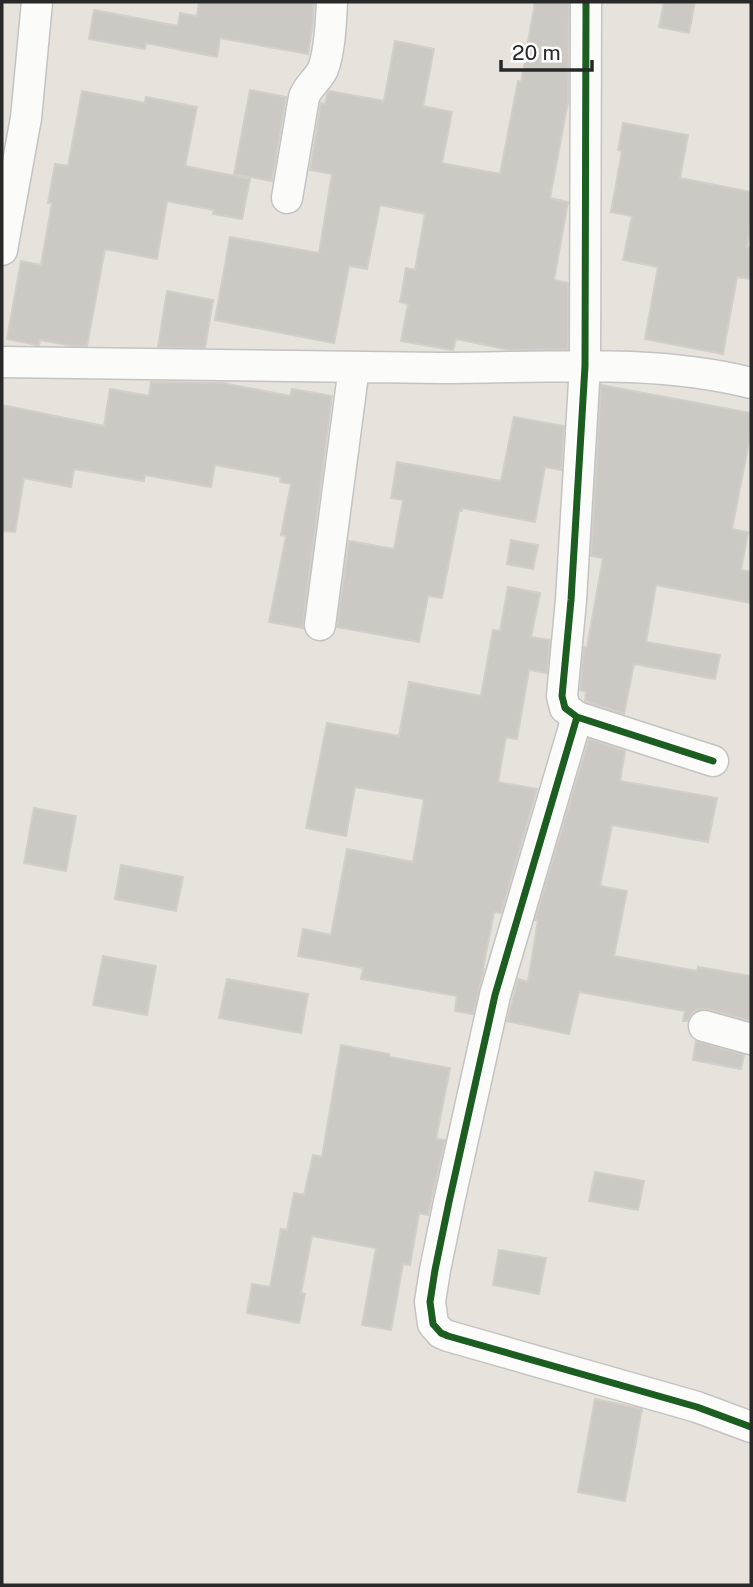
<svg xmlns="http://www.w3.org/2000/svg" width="753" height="1587" font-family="'Public Sans',sans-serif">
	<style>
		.building { fill: #ccc8c4; stroke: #d2cec8; stroke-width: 2 }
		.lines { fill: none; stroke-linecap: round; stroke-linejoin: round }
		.street-casing { stroke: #c4c2c3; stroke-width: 33 }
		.street { stroke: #fbfbfa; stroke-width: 30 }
		.cycleway-casing { stroke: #fff; stroke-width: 11 }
		.cycleway { stroke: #1b5e20; stroke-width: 7 }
	</style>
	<rect width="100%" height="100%" fill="#e7e2dc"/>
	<!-- building -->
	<path class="building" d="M199,2H314L313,22L308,54L220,38L217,57L146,43L145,49L89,39L94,10L178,26L180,13L197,16Z
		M535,2H569L568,102L550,198L568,202L554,280L568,283V349L510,350L456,339L453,350L401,341L408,304L400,302L406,268L415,270L425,214L380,205L367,269L349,266L334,343L215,320L230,237L319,253L332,174L310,170L321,103L325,104L327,94L330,91L384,101L395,41L434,49L423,106L452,112L442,163L500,174L518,81L521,82Z
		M664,2H695L689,33L659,27Z
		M250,90L286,97L272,181L234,174Z
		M82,91L145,103L146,97L197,107L185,166L250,179L242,219L213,214L214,210L167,201L157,259L105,249L87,346H73L40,340L39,345H37L7,339L21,261L41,265L52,203H48L55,164L68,166Z
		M623,123L688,135L680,178L751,192V222L747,247L751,248V279L737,277L723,354L645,339L658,267L623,260L632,216L611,212L622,151L618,150Z
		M167,291L213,300L205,348L158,347Z
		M151,382L223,383L290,396L292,389L332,396L303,623V628L269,622L286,536L281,535L291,484L280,482L281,477L215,465L211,487L145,475L144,481L74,469L71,487L24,478L15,532L2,531V405L104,426L110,389L149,396Z
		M601,385L751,413V432L732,529L748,532L741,570L751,572V603L656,585L646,642L720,655L715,679L634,664L624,714L585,701L586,692L580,690L584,647H587L603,558L591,556Z
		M514,417L564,426L561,470L545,467L535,522L462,508V511H459L442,598L428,596L419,642L337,627L349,541L394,549L403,500L391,498L397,462L501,481Z
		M511,540L538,545L533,569L507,564Z
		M508,587L540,593L531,637L550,640L547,673L529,670L517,739L506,737L498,782L537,789L501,913L494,912L483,969H484L473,1014L455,1011L457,996L361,979L363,968L298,956L303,929L331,935L347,849L413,862L424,799L355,787L346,836L306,828L327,723L399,736L409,682L481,696L493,630L500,631Z
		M589,739L625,751L620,781L717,798L708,842L612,825L600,886L627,891L614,956L697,971L698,967L751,976V1021L709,1009H700L692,1013L687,1021H683L685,1011L579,992L569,1034L507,1021L518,979L528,982L538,920H535Z
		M34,808L76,816L66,871L24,863Z
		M121,865L183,877L176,911L115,899Z
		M103,956L156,966L147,1015L93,1005Z
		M227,979L308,994L301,1033L219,1018Z
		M696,1041L744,1055L741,1069L693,1060Z
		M341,1045L389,1054V1057L450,1068L436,1139L445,1140L428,1215L419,1213L410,1265L403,1264L391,1330L362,1325L376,1248L312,1236L301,1293L305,1294L299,1323L247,1313L252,1284L270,1287L281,1229L287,1230L294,1193L304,1195L313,1155L322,1157Z
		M595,1172L644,1181L638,1210L589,1201Z
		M499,1250L546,1258L539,1294L493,1285Z
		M595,1399L642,1409L625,1501L578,1492Z"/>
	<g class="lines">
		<!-- street casing -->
		<g class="street-casing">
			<path id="street" d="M586,2L585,366L571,600L562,696L565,708L577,717L713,761
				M287,198L304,97C308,86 318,80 323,69C330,51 331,21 332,2
				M2,250L26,118L37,2
				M2,362C148,364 294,367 441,368C543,368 651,358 751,383
				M320,625L354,367
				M577,717L495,995L449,1202L435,1270L430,1302L433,1324L441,1333L448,1336L697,1407L751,1427
				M704,1026L751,1039"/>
		</g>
		<!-- street -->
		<use href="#street" class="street"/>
		<!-- cycleway casing -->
		<g class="cycleway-casing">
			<path id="cycleway" d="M586,2L585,366L571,600L562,696L565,708L577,717L713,761
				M577,717L495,995L449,1202L435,1270L430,1302L433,1324L441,1333L448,1336L697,1407L751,1427"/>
		</g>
		<!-- cycleway -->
		<use href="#cycleway" class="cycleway"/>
	</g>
	<!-- border -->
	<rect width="753" height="1587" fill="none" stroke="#282828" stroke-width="7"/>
	<!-- scale -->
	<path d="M501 60v10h91v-10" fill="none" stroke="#282828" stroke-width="3.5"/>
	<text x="512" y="60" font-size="21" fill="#282828" stroke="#ffffff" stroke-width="5" paint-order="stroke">20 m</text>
</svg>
